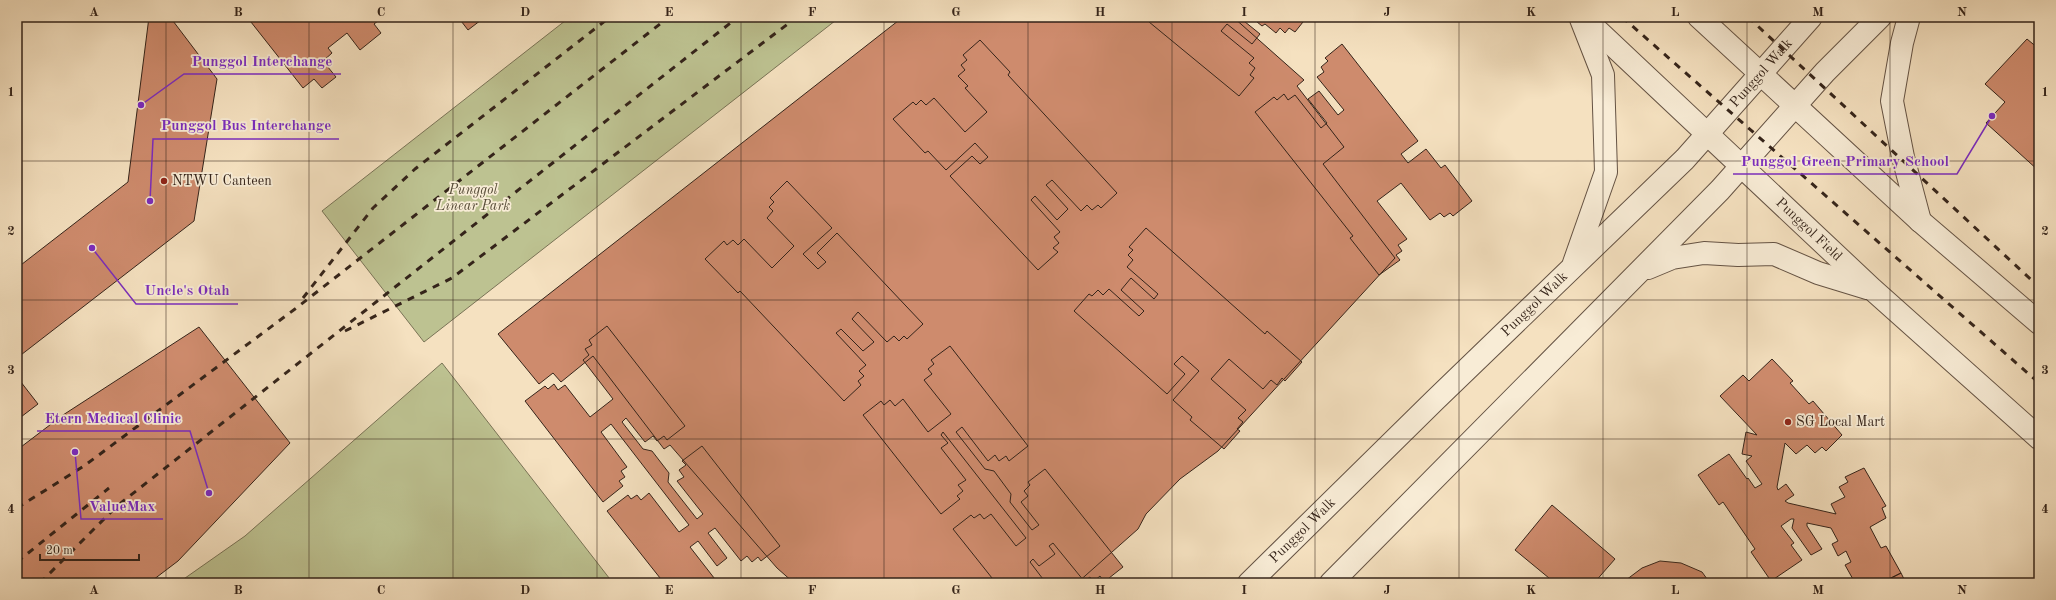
<svg xmlns="http://www.w3.org/2000/svg" width="2056" height="600" font-family="'Old Standard TT',serif">
	<style>
		.green { fill: #bdc291; stroke: #797356 }
		.building { fill: #ce8b6d; stroke: #35241a }
		.lines { fill: none; stroke-linecap: round; stroke-linejoin: round }
		.minor-casing { stroke: #655344; stroke-width: 24 }
		.minor { stroke: #f8ecd6; stroke-width: 22 }
		.rail { stroke: #35241a; stroke-width: 3; stroke-dasharray: 7 7; stroke-linecap: butt }
		.grid { fill: none; stroke: #35241a; stroke-width: 1; stroke-opacity: 0.55 }
		.poi-dot { fill: #8f2418; stroke: #f8ecd6; stroke-width: 1.5 }
		.labels { text-anchor: middle; dominant-baseline: central; stroke-width: 3.5; stroke-linejoin: round; paint-order: stroke }
		.street-label { font-size: 14px; fill: #35241a; stroke: #f8ecd6 }
		.poi-label { font-size: 14px; fill: #35241a; stroke: #f8ecd6; text-anchor: start }
		.park-label { font-size: 14px; font-style: italic; fill: #574c38; stroke: #f8ecd6 }
		.leader { fill: none; stroke: #7b2cbf; stroke-width: 1.5 }
		.callout-dot { fill: #7b2cbf; stroke: #f8ecd6; stroke-width: 1.5 }
		.callout-label { font-size: 15px; text-anchor: middle; font-weight: bold; fill: #7b2cbf; stroke: #f8ecd6; stroke-width: 3.5; stroke-linejoin: round; paint-order: stroke }
		.neatline { fill: none; stroke: #35241a; stroke-width: 1.5 }
		.grid-label { font-size: 13px; text-anchor: middle; font-weight: bold; fill: #35241a }
	</style>
	<rect width="100%" height="100%" fill="#f5e1c0"/>
	<filter id="stains"><feTurbulence type="fractalNoise" baseFrequency=".005" numOctaves="4"/><feColorMatrix values="0 0 0 0 .2 0 0 0 0 .09 0 0 0 0 .02 0 0 0 .5 -.17"/></filter>
	<radialGradient id="worn" r=".72"><stop offset=".6" stop-color="#630" stop-opacity="0"/><stop offset="1" stop-color="#630" stop-opacity=".3"/></radialGradient>
	<!-- green -->
	<path class="green" d="M570,17H840L424,342L322,211Z
		M442,363L613,583H178L245,536Z"/>
	<!-- building -->
	<path class="building" d="M149,17H170L217,79L194,221L17,358V268L128,182Z
		M247,17H383L374,24L381,33L360,50L347,33L328,48L332,53L323,61L336,77L322,88L314,79L303,88Z
		M458,17H485L468,30Z
		M903,17H1233L1304,80L1297,86L1344,147L1323,164L1395,258L1218,451L1180,479L1146,514L1138,529L1077,583H794L777,568L670,445L664,449L593,356L561,382L553,373L539,384L498,334Z
		M1143,17H1239L1260,34L1252,44L1227,24L1221,31L1254,58L1249,63L1255,68L1250,75L1254,78L1239,96Z
		M1251,17H1307L1295,32L1289,28L1285,33L1280,28L1276,33L1265,24L1262,26Z
		M2027,39L2039,49V171L1986,123L2005,102L1985,84Z
		M980,40L1010,72L1008,75L1117,193L1101,208L1098,205L1092,210L1087,205L1081,211L1052,180L1046,185L1068,209L1057,220L1035,196L1031,200L1060,232L1054,237L1059,243L1053,248L1058,252L1038,270L950,176L972,156L980,164L988,157L975,143L946,170L928,151L925,153L893,119L913,102L916,105L921,100L926,105L934,98L965,132L987,112L965,88L968,86L958,76L965,70L961,65L967,60L963,55Z
		M1342,44L1418,141L1401,154L1408,163L1426,149L1441,168L1445,165L1472,201L1453,216L1450,213L1444,217L1440,213L1430,220L1401,183L1377,201L1407,239L1398,245L1402,251L1396,255L1400,260L1379,275L1350,238L1353,236L1255,112L1274,97L1277,100L1284,94L1288,100L1295,95L1321,128L1327,123L1308,99L1319,91L1338,115L1344,110L1317,77L1324,72L1321,67L1328,61L1325,58Z
		M787,181L832,228L803,254L818,269L826,262L817,253L837,233L923,324L907,339L904,336L899,341L894,336L887,342L858,312L852,319L874,342L863,351L841,329L836,333L866,365L859,371L864,376L858,381L861,385L844,401L740,291L738,293L705,259L724,241L727,245L733,240L738,245L744,239L772,268L794,246L767,218L773,211L769,207L774,202L770,198Z
		M1146,228L1265,334L1267,331L1302,362L1285,381L1282,378L1277,385L1271,380L1263,389L1229,359L1211,379L1246,410L1238,418L1243,422L1237,429L1240,431L1224,449L1190,420L1192,417L1173,400L1199,371L1182,356L1174,364L1185,374L1167,394L1074,311L1089,294L1092,296L1098,290L1103,295L1109,289L1139,316L1144,311L1121,290L1131,278L1154,299L1158,294L1127,267L1133,260L1128,255L1133,250L1129,247Z
		M607,326L685,426L667,440L664,436L657,441L653,436L645,442L626,418L622,422L643,449L652,451L669,473L668,482L697,519L703,514L677,481L684,477L679,470L686,465L682,461L702,446L780,546L761,561L758,557L752,562L747,556L741,561L715,528L708,533L727,558L717,566L698,541L690,547L718,583H664L607,511L628,495L631,499L637,495L641,500L649,493L679,532L689,525L611,424L601,432L627,467L621,471L625,477L619,481L623,486L603,502L525,401L545,386L548,389L554,384L558,390L565,385L590,417L613,399L583,360L589,355L585,349L592,345L589,340Z
		M199,327L290,443L178,561L149,583H17V450L63,415Z
		M950,346L1028,446L1009,461L1006,456L999,461L995,455L988,461L962,427L956,432L985,469L994,471L1011,494L1010,502L1032,530L1039,525L1021,502L1028,496L1024,491L1030,485L1028,482L1045,469L1123,567L1104,582L1100,576L1093,582L1090,577L1084,581L1053,543L1049,546L1055,554L1039,566L1033,559L1030,562L1046,583H996L953,529L971,515L974,518L980,514L984,519L991,514L1016,546L1026,538L943,432L941,435L948,443L941,448L966,480L958,485L963,491L957,496L960,499L941,514L863,415L881,401L884,405L890,400L895,406L903,399L928,432L951,414L924,380L932,374L928,369L934,364L931,360Z
		M1772,359L1793,381L1790,383L1809,404L1813,401L1842,435L1826,451L1822,447L1815,453L1807,445L1796,454L1785,443L1777,487L1778,490L1786,484L1794,495L1785,501L1788,503L1836,514L1831,504L1845,497L1839,487L1848,482L1845,477L1864,468L1886,506L1882,508L1886,518L1870,527L1881,548L1886,546L1901,573L1881,583H1857L1856,580L1854,581L1845,565L1851,562L1846,551L1838,556L1832,544L1838,541L1831,528L1807,523V526L1822,549L1811,555L1792,528L1794,519H1791L1781,526L1794,543L1791,545L1802,560L1771,581L1751,552L1755,549L1723,502L1719,505L1698,475L1729,454L1747,479L1748,478L1755,488L1762,484L1746,461L1752,456L1742,454L1746,432L1757,435L1720,396L1743,375L1749,381Z
		M17,377L38,404L17,420Z
		M1552,505L1615,559L1594,583H1555L1515,550Z
		M1660,561L1681,563L1702,572L1710,583H1622L1642,568Z
		M1901,573L1906,583H1881Z
		M796,578L802,583H791Z"/>
	<g class="lines">
		<!-- minor casing -->
		<g class="minor-casing">
			<g id="minor">
				<path id="s1" d="M1583,17L1872,289L2039,438"/>
				<path d="M1699,17L1920,221L2039,323"/>
				<path d="M1909,17L1902,43L1892,101L1903,157L1920,221"/>
				<path d="M1574,263L1606,172L1603,75L1581,19"/>
				<path d="M1648,268L1672,258L1704,253L1738,255L1774,254L1818,273L1867,288"/>
				<path id="s2" d="M1249,583L1435,400L1685,159L1811,17"/>
				<path d="M1331,583L1720,190L1825,72L1880,17"/>
			</g>
		</g>
		<!-- minor -->
		<use href="#minor" class="minor"/>
		<!-- rail -->
		<path class="rail" d="M1622,17L2039,383
			M1748,17L2039,287
			M303,298L373,208L415,169L610,17
			M345,331L452,278L797,17
			M17,508L84,466L295,309L669,17
			M17,562L109,488
			M40,583L117,506L738,17"/>
	</g>
	<!-- grid -->
	<path class="grid" d="M166,17V583M309,17V583M453,17V583M597,17V583M741,17V583M884,17V583M1028,17V583M1172,17V583M1315,17V583M1459,17V583M1603,17V583M1747,17V583M1890,17V583M17,161H2039M17,300H2039M17,439H2039"/>
	<!-- markers -->
	<g class="poi-dot">
		<circle cx="164" cy="181" r="4"/>
		<circle cx="1788" cy="422" r="4"/>
	</g>
	<g class="labels">
		<!-- street labels -->
		<g class="street-label">
			<text stroke="none"><textPath href="#s2" startOffset="723">Punggol Walk</textPath></text>
			<text stroke="none"><textPath href="#s1" startOffset="310">Punggol Field</textPath></text>
			<text stroke="none"><textPath href="#s2" startOffset="399">Punggol Walk</textPath></text>
			<text stroke="none"><textPath href="#s2" startOffset="75">Punggol Walk</textPath></text>
		</g>
		<!-- poi labels -->
		<g class="poi-label">
			<text x="172" y="181">NTWU Canteen</text>
			<text x="1796" y="422">SG Local Mart</text>
		</g>
		<!-- park labels -->
		<g class="park-label">
			<text x="473" y="190">Punggol<tspan x="473" dy="16">Linear Park</tspan></text>
		</g>
	</g>
	<!-- callouts -->
	<path class="leader" d="M141 105L184 74H341M150 201L153 139H339M1992 116L1957 174H1733M92 248L136 304H238M209 493L190 431H37M75 452L81 519H163"/>
	<g class="callout-dot">
		<circle cx="141" cy="105" r="4"/>
		<circle cx="150" cy="201" r="4"/>
		<circle cx="1992" cy="116" r="4"/>
		<circle cx="92" cy="248" r="4"/>
		<circle cx="209" cy="493" r="4"/>
		<circle cx="75" cy="452" r="4"/>
	</g>
	<g class="callout-label">
		<text x="262" y="66">Punggol Interchange</text>
		<text x="246" y="130">Punggol Bus Interchange</text>
		<text x="1845" y="166">Punggol Green Primary School</text>
		<text x="187" y="295">Uncle's Otah</text>
		<text x="113" y="423">Etern Medical Clinic</text>
		<text x="122" y="511">ValueMax</text>
	</g>
	<!-- margin -->
	<rect width="2056" height="600" fill="none" stroke="#f5e1c0" stroke-width="44"/>
	<!-- scale -->
	<path d="M40 554v6h99v-6" fill="none" stroke="#35241a" stroke-width="2"/>
	<text x="46" y="554" font-size="12" fill="#35241a" stroke="#f8ecd6" stroke-width="3" paint-order="stroke">20 m</text>
	<rect x="22" y="22" width="2012" height="556" class="neatline"/>
	<g class="grid-label">
		<text x="94" y="16">A</text>
		<text x="238" y="16">B</text>
		<text x="381" y="16">C</text>
		<text x="525" y="16">D</text>
		<text x="669" y="16">E</text>
		<text x="812" y="16">F</text>
		<text x="956" y="16">G</text>
		<text x="1100" y="16">H</text>
		<text x="1244" y="16">I</text>
		<text x="1387" y="16">J</text>
		<text x="1531" y="16">K</text>
		<text x="1675" y="16">L</text>
		<text x="1818" y="16">M</text>
		<text x="1962" y="16">N</text>
		<text x="11" y="96">1</text>
		<text x="2045" y="96">1</text>
		<text x="11" y="235">2</text>
		<text x="2045" y="235">2</text>
		<text x="11" y="374">3</text>
		<text x="2045" y="374">3</text>
		<text x="11" y="513">4</text>
		<text x="2045" y="513">4</text>
		<text x="94" y="594">A</text>
		<text x="238" y="594">B</text>
		<text x="381" y="594">C</text>
		<text x="525" y="594">D</text>
		<text x="669" y="594">E</text>
		<text x="812" y="594">F</text>
		<text x="956" y="594">G</text>
		<text x="1100" y="594">H</text>
		<text x="1244" y="594">I</text>
		<text x="1387" y="594">J</text>
		<text x="1531" y="594">K</text>
		<text x="1675" y="594">L</text>
		<text x="1818" y="594">M</text>
		<text x="1962" y="594">N</text>
	</g>
	<rect width="100%" height="100%" filter="url(#stains)"/>
	<rect width="100%" height="100%" fill="url(#worn)"/>
</svg>
